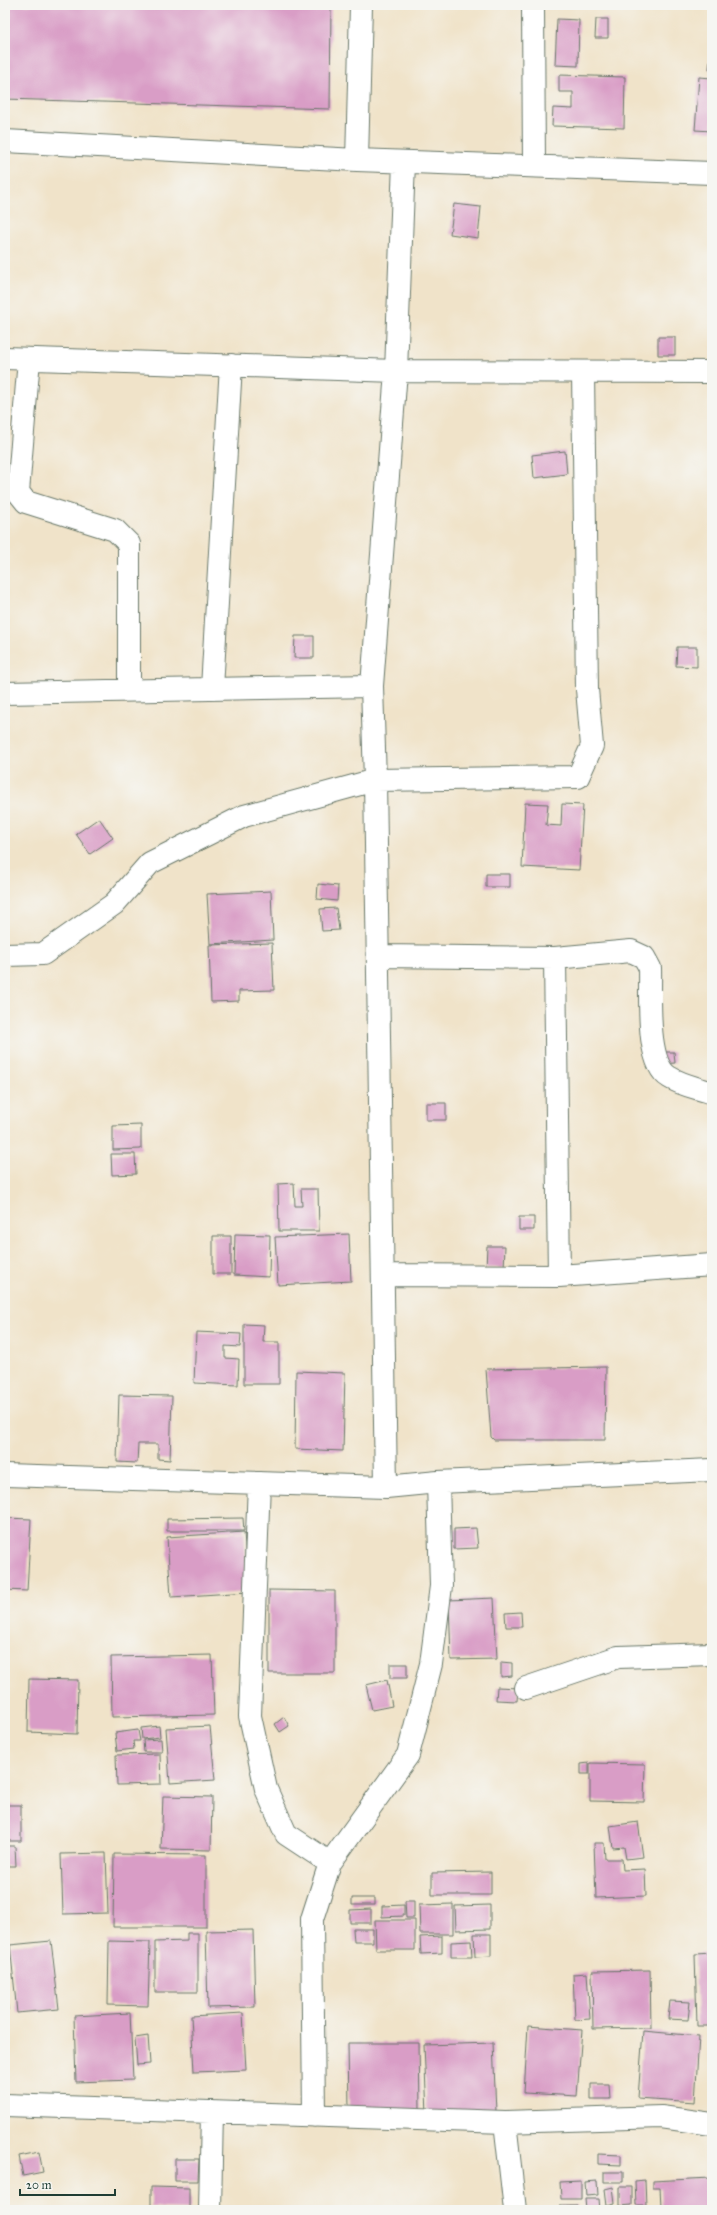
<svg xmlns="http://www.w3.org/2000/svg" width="717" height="2215" font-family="'IM FELL Great Primer',serif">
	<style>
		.building { fill: #d99dc6 }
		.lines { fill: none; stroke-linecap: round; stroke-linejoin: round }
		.minor-casing { stroke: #687768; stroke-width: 24 }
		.minor { stroke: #fff; stroke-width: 22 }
	</style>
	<rect width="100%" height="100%" fill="#f6f6f2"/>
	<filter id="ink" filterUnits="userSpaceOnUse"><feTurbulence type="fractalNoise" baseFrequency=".025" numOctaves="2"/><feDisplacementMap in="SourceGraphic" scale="8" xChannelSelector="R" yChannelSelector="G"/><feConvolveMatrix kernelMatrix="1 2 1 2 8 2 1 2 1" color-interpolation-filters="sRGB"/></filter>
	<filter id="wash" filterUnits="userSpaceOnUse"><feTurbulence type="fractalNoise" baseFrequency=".012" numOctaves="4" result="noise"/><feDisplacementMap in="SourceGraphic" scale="16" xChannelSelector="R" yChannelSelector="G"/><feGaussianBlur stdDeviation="0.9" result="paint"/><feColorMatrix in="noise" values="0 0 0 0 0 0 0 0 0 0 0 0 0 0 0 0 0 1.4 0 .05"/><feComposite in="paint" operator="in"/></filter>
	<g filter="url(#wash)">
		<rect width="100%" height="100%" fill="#f0e3c9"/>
		<g id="blocks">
			<!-- building -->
			<path class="building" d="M5,5H331L330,109L5,99Z
				M557,19L579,20L578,66L555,65Z
				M596,19H608V38H595Z
				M711,46H712V70L709,69Z
				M559,75L625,77L624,128L552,126L553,108L573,109V92H559Z
				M699,77L712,78V131L695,130Z
				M454,204L481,207L478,238L450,234Z
				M658,337H675V355H658Z
				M565,451L567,474L534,478L532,455Z
				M295,636H314V658H294Z
				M677,647H697V667L676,666Z
				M525,803L548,804L546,825L561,826L562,804L583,805L579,870L522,867Z
				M99,818L113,838L90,854L76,834Z
				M486,874H510V887H486Z
				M318,884L338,886L337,901L317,899Z
				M271,891L273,940L210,944L207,894Z
				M336,908L339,930L322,931L320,909Z
				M272,943L274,990L239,991V1001L211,1002L209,945Z
				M661,1052H674L675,1063L661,1064Z
				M426,1103H446V1120H426Z
				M141,1125V1149L113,1150V1126Z
				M111,1154H135L136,1174L112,1175Z
				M294,1183L295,1206H302L301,1189H318L319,1231H279L278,1184Z
				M519,1217H534V1230H519Z
				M235,1234L270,1235L269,1277L234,1275Z
				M349,1234L351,1281L278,1285L275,1237Z
				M213,1236H231V1274H213Z
				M487,1246H505L504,1268H486Z
				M244,1324L264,1325L263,1342H279V1384H244Z
				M196,1332L241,1334L240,1347L225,1346V1358L239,1359L238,1385L194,1383Z
				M606,1367L605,1440H494L491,1437L486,1369Z
				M296,1371L345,1373L343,1451L295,1449Z
				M119,1395L172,1396L170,1460L158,1459V1444H138L137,1463L117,1462Z
				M5,1518L31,1519L27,1591L5,1590Z
				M243,1518L244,1531H167V1519Z
				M476,1528L478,1548L454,1549V1529Z
				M244,1532L248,1592L171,1597L167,1537Z
				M269,1590L335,1591V1673H269Z
				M494,1598L497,1659L451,1660L449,1600Z
				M521,1612L522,1627H506L505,1613Z
				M212,1655L214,1715L112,1717L111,1657Z
				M501,1662L512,1663V1676L501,1677Z
				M390,1664H407V1678H390Z
				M29,1679L78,1680L77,1734L28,1732Z
				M387,1680L392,1706L372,1710L366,1685Z
				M497,1687L518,1688L517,1701L496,1700Z
				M284,1717L289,1726L280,1732L275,1724Z
				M159,1726L160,1737L142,1739L141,1728Z
				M210,1726L215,1780L170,1783L166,1728Z
				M138,1730L140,1741H133L134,1749L117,1751L115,1733Z
				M161,1739L162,1752H144L143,1740Z
				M160,1754L161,1784L117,1785L116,1755Z
				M589,1763V1774H581V1764Z
				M590,1763L645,1764L644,1802L590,1801Z
				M163,1796L212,1797L211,1850L161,1849Z
				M5,1805H21V1841H5Z
				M638,1822L643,1857L626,1859L624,1847L613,1848L610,1826Z
				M594,1843H604L605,1859H622L623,1870L645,1869L646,1896L596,1898Z
				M5,1846H15L16,1866H5Z
				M106,1853L108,1913L63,1914L61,1854Z
				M114,1854L206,1855V1927H113Z
				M491,1872V1895H432V1873Z
				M352,1898H375V1905H352Z
				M405,1901H414V1918H406Z
				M453,1904V1934H420L419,1905Z
				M404,1905V1916L382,1917V1906Z
				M490,1905V1929L456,1930L455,1906Z
				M371,1909V1923H350V1910Z
				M375,1920H415V1950H376Z
				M353,1929H373V1942H354Z
				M253,1930L255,2007L208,2008L206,1931Z
				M187,1933H198V1992H155V1942L187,1941Z
				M474,1934H491V1956L475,1957Z
				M442,1936V1953L421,1954L420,1937Z
				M51,1941L59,2009L17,2013L10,1945Z
				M109,1941L150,1942L148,2006L108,2005Z
				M471,1941L472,1957H451V1942Z
				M712,1953V2026H697L695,1954Z
				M650,1970L651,2028L593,2029L592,1971Z
				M587,1973L590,2019L575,2020L573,1974Z
				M5,1975L8,2010H5Z
				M670,2001L690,2002L688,2020L668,2019Z
				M130,2013L133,2080L76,2082L74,2016Z
				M243,2013L246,2070L194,2072L191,2016Z
				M528,2026L582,2030L577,2096L524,2093Z
				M643,2031L699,2036L695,2102L638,2098Z
				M148,2036L150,2064L137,2065L135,2038Z
				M348,2043H419L420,2110H349Z
				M493,2043L496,2112L427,2114L424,2045Z
				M591,2084H609L610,2099H591Z
				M39,2152L43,2172L23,2176L19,2156Z
				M598,2154L621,2155V2165L598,2164Z
				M175,2159H199L198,2181H175Z
				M604,2172H623V2182H604Z
				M710,2178L711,2210H654V2206H661L660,2188H653V2181Z
				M645,2180L646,2205H636L635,2181Z
				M581,2181V2199H561L560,2182Z
				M597,2181L598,2195L586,2196L585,2182Z
				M151,2187L189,2188V2209L151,2208Z
				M613,2187L615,2203L607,2205L605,2189Z
				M620,2187H632V2205L620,2206Z
				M585,2199H599L600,2210H586Z
				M561,2205H577V2210H561Z"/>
		</g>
	</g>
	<g filter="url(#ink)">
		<use href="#blocks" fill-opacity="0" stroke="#687768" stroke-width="1"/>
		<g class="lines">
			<!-- minor casing -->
			<g class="minor-casing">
				<path id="minor" d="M533,5L534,166
					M5,141L357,160L712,173
					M357,160L361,5
					M5,358L396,371L712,372
					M29,359L18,492L26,502L115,530L129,544V690
					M212,688L231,365
					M5,693L372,686
					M5,955L43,954L114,904L150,863L244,816L375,780L578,777L592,746L587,689L583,372
					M378,956L555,958L559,1276
					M555,958L631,951L644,957L650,968C651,993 645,1063 669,1077C681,1085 698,1088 712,1093
					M383,1275L559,1276L712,1265
					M5,1475L386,1487L438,1482L712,1470
					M259,1483L250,1716L266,1789L286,1834L330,1863
					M386,1487L375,780L372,686L396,371L404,162
					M526,1688L618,1657L712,1654
					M5,2105L505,2122
					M314,2116L312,1919L330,1863L408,1755L431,1664L441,1586L438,1482
					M210,2210L212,2112
					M515,2210L505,2122L661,2117L712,2124"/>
			</g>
			<!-- minor -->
			<use href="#minor" class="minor"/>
		</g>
	</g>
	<!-- margin -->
	<rect width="717" height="2215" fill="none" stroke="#f6f6f2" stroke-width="20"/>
	<!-- scale -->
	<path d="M20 2189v6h95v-6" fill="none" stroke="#1f3d34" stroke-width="2"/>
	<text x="26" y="2189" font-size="12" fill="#1f3d34" stroke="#f6f6f2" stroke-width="3" paint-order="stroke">20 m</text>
</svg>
